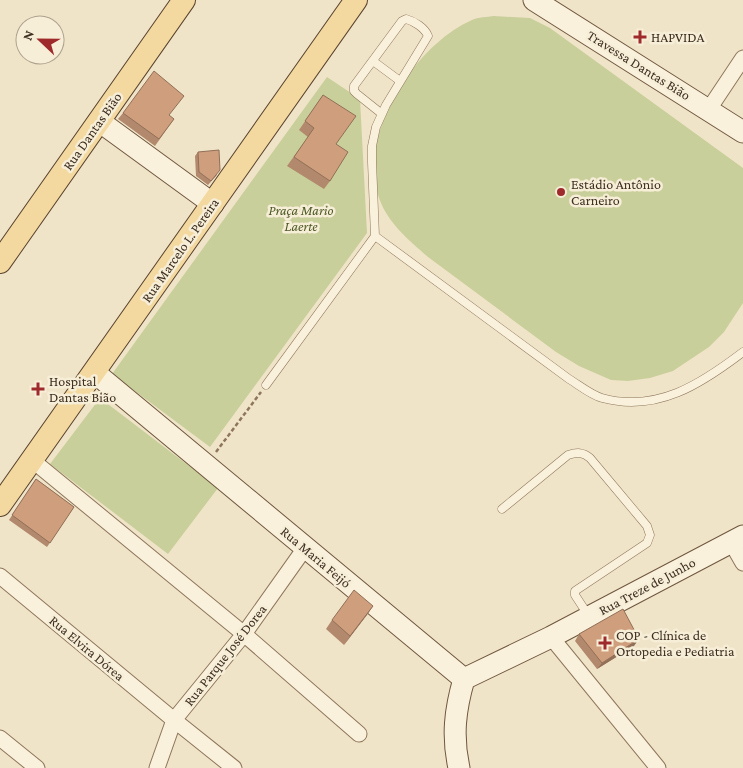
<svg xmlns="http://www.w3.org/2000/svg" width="743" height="768" font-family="'Crimson Pro',serif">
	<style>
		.green { fill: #c9cf9b }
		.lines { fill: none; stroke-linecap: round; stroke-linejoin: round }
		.lane-casing { stroke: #8d765c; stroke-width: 9 }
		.street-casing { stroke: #8d765c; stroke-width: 17 }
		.secondary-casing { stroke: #6f573f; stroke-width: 23 }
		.primary-casing { stroke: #5b4430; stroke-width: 24 }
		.path { stroke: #8d765c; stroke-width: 2.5; stroke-dasharray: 4 2.5; stroke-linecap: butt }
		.lane { stroke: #faf1dc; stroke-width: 8 }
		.street { stroke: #faf1dc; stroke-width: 15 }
		.secondary { stroke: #faf1dc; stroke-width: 21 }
		.primary { stroke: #f3d9a0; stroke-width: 22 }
		.wall { fill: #b2896c }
		.shaded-wall { fill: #916f58 }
		.building { fill: #cf9f7d; stroke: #916f58 }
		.poi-dot { fill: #9e2a2b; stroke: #f7eed8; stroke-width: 2 }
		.labels { text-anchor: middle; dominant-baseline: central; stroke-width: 5; stroke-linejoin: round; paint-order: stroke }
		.poi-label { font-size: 14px; fill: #3d2e20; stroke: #f7eed8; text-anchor: start }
		.street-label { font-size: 14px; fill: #3d2e20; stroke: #f7eed8 }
		.park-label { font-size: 14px; font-style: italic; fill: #4d5a26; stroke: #f7eed8 }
	</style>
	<rect width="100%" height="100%" fill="#f0e4c8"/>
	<!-- green -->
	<path class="green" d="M494,16L530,18L550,28L743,168V303L724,332L709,347L673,371L650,378L628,381L611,380L579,366L556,352L428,257C411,242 390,225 381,203C354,139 413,46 472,20C478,17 487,17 494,16Z
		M327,77L360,99L367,233L210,447L112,374Z
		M100,398L218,488L168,554L50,464Z"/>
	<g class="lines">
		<!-- lane casing -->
		<g class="lane-casing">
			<path id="lane" d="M373,61L400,81
				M375,236L569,379C579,385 591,395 602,398C657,413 701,384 743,352
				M266,385L375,236L372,162V146L376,127L386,105L428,36C425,28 414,21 406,19L402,21L354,86V91L357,94L382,114
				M502,509L568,455C577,452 583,452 590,458L647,526L650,535L647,543L575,591V595L588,615"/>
		</g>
		<!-- street casing -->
		<g class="street-casing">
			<path id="street" d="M709,109L743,58
				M32,460L244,634L359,734
				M731,542L743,563
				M0,576L174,720L234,768
				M551,637L658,768
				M0,738L37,768
				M157,768L174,720L244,634L305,548"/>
		</g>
		<!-- secondary casing -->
		<g class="secondary-casing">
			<path id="secondary" d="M534,0L743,132
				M99,121L213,204
				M94,372L464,679L551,637L743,536
				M459,768C452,736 455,710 464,679"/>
		</g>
		<!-- primary casing -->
		<g class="primary-casing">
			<path id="primary" d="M0,262L184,0
				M0,505L356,0"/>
		</g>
		<!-- path -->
		<path class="path" d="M216,452L261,392"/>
		<!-- lane -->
		<use href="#lane" class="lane"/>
		<!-- street -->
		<use href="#street" class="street"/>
		<!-- secondary -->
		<use href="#secondary" class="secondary"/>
		<!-- primary -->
		<use href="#primary" class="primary"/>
	</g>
	<!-- wall -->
	<path class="wall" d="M323,95L336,144L330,181L324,189L287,166L308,137L299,130Z
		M123,113L169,116L174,119L155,146L118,119Z
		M198,152L217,175L208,185L196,176L195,156Z
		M36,479L74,507L47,547L9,520Z
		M373,606L344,645L326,629L332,620Z
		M579,634L634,646L597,669L575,641Z"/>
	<!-- shaded-wall -->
	<path class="shaded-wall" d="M373,606L367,615L344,645L350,636Z
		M639,639L634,646L597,669L602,663Z"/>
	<!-- building -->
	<path class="building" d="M154,71L184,96L169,115L174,119L159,139L123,113Z
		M323,95L356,116L336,144L348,152L330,181L294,157L314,128L305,121Z
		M219,150L220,170L211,181L199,172L198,152Z
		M36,479L74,507L50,543L12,515Z
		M354,590L373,606L350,636L332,620Z
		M623,609L639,639L602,663L579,634Z"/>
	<!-- markers -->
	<g class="poi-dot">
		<path d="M637.5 29.5h5v5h5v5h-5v5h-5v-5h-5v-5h5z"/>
		<circle cx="561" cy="192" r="5"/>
		<path d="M35.5 381.5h5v5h5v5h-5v5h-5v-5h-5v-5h5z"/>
		<path d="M602.5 635.5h5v5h5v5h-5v5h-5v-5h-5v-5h5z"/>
	</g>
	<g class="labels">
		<!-- poi labels -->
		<g class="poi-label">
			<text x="651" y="37">HAPVIDA</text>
			<text x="571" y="184">Estádio Antônio<tspan x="571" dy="16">Carneiro</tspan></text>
			<text x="49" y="381">Hospital<tspan x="49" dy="16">Dantas Bião</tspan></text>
			<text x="616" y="635">COP - Clínica de<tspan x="616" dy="16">Ortopedia e Pediatria</tspan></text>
		</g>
		<!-- street labels -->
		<g class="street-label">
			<text transform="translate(639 65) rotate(32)">Travessa Dantas Bião</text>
			<text transform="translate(92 131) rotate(-55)">Rua Dantas Bião</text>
			<text transform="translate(180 250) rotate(-55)">Rua Marcelo L. Pereira</text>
			<text transform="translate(316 557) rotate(40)">Rua Maria Feijó</text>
			<text transform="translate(647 586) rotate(-28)">Rua Treze de Junho</text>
			<text transform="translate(87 648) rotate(40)">Rua Elvira Dórea</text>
			<text transform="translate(225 655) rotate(-52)">Rua Parque José Dorea</text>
		</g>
		<!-- park labels -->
		<g class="park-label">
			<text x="301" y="210">Praça Mario<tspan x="301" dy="16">Laerte</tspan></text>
		</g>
	</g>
	<!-- north arrow -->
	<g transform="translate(40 40) rotate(292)"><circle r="24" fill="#f7eed8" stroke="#ada18e"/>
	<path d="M0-4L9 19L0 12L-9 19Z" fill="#9e2a2b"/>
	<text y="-8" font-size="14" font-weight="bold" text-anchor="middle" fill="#3d2e20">N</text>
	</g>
</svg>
